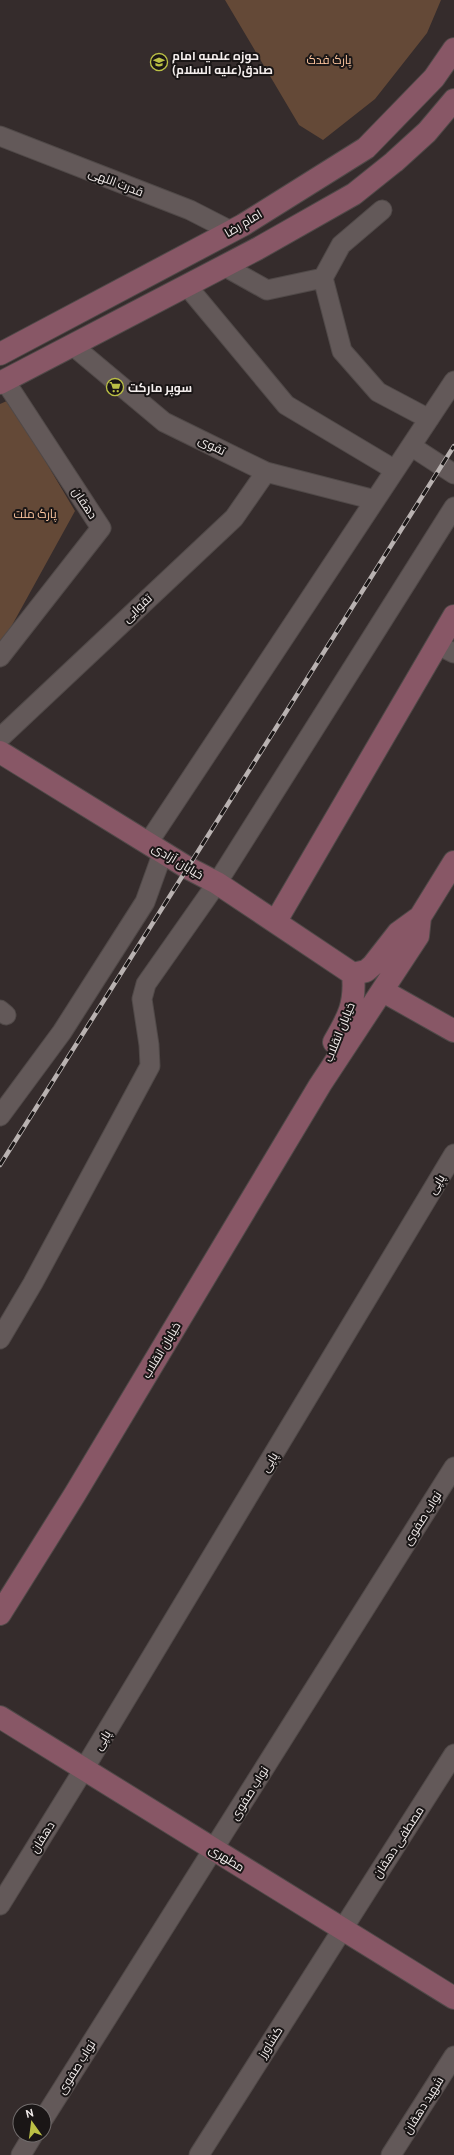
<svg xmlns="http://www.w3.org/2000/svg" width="454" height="2155" font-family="Cabin,Cairo,sans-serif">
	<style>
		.green { fill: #644937 }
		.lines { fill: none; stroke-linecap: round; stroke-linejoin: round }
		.street-casing { stroke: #504948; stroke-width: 21 }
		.secondary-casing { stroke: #504948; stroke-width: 24 }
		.street { stroke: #635959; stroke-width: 19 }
		.secondary { stroke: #885766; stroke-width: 22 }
		.rail-casing { stroke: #b9b2b1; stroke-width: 4.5 }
		.rail { stroke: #1a1616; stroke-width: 3; stroke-dasharray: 9; stroke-linecap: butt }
		.labels { text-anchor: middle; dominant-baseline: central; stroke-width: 4; stroke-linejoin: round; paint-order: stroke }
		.poi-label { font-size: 12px; font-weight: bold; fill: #f4eeed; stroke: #1a1616; text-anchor: start }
		.park-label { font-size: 12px; fill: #fec69f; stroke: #1a1616 }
		.street-label { font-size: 12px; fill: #f4eeed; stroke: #1a1616 }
	</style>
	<rect width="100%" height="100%" fill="#352c2c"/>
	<!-- green -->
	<path class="green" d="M225,0H441L427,33L375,99L323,140L299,125Z
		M9,400L75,511L0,647V404Z"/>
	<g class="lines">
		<!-- street casing -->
		<g class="street-casing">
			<path id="street" d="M0,136L190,210L231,231
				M224,266L267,290L323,278L342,351L378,392L429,419
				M323,278L341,245L382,210
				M187,286L286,405L395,470
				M72,345L164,422L266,472L375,500
				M411,446L454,474
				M438,645L454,653
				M0,657L101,528L5,381
				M0,738L234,518L266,472
				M148,843L454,381
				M0,1010L6,1015
				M0,1116L62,1032L145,902L163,852
				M0,1339L33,1283L150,1066L149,1045L142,999L146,984L217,883L454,507
				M0,1905L84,1769L454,1154
				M44,2118L454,1467
				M21,2155L33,2135
				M199,2155L454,1754
				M391,2155L454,2056"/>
		</g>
		<!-- secondary casing -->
		<g class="secondary-casing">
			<path id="secondary" d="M0,354L243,225L366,148L434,78L454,49
				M0,383L257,249L354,194L394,162L427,132L454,100
				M0,752L188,868L217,883L353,974
				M276,921L454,616
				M353,974L366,971L373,965L398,933L420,917L454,862
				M383,991L454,1031
				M334,1042C348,1018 356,1004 353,974
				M0,1614L75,1494L320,1085L418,936L420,917
				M0,1717L454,1998"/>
		</g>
		<!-- street -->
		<use href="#street" class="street"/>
		<!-- secondary -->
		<use href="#secondary" class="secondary"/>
		<!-- rail casing -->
		<g class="rail-casing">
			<path id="rail" d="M0,1165L454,446"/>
		</g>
		<!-- rail -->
		<use href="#rail" class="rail"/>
	</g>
	<!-- icons -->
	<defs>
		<g id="university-ring" transform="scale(0.9)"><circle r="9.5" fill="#1a1616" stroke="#bbc045" stroke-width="1.5"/><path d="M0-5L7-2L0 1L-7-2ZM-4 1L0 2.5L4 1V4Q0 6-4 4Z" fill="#bbc045"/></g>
		<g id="supermarket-ring" transform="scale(0.9)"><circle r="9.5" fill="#1a1616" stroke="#bbc045" stroke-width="1.5"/><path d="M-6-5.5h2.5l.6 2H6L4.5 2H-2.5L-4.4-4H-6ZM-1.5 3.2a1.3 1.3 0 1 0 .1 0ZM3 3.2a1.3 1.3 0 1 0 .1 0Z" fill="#bbc045"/></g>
	</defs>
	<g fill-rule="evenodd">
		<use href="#university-ring" x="159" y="62"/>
		<use href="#supermarket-ring" x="115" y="387"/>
	</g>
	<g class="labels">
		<!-- poi labels -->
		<g class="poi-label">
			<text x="172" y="55">حوزه علمیه امام<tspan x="172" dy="14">صادق(علیه السلام)</tspan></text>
			<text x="128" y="387">سوپر مارکت</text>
		</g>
		<!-- park labels -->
		<g class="park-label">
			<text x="329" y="59">پارک فدک</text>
			<text x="35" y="513">پارک ملت</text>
		</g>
		<!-- street labels -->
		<g class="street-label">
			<text transform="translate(116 182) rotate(21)">قدرت اللهی</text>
			<text transform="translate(243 223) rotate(-31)">امام رضا</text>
			<text transform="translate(212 445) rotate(26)">تقوی</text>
			<text transform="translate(85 503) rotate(57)">دهقان</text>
			<text transform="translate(137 608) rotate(-43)">تقوایی</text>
			<text transform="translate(178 861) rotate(31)">خیابان آزادی</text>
			<text transform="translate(339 1032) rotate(-68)">خیابان انقلاب</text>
			<text transform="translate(436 1184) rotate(-59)">پاپی</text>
			<text transform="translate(161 1350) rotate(-59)">خیابان انقلاب</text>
			<text transform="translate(269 1462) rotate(-59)">پاپی</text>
			<text transform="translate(422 1518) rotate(-58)">نواب صفوی</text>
			<text transform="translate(102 1740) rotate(-59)">پاپی</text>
			<text transform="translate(249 1793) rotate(-58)">نواب صفوی</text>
			<text transform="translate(42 1837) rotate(-58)">دهقان</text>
			<text transform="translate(398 1842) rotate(-57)">مصطفی دهقان</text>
			<text transform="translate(227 1858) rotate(32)">مطهری</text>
			<text transform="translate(270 2042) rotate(-58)">کشاورز</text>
			<text transform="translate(76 2067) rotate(-58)">نواب صفوی</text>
			<text transform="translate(423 2105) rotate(-58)">شهید دهقان</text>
		</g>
	</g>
	<!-- north arrow -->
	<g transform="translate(32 2123) rotate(346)"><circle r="19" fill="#1a1616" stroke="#716c6c"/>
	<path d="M0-3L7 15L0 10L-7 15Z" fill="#bbc045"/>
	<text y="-6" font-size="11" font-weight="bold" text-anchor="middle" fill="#f4eeed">N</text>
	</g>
</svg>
